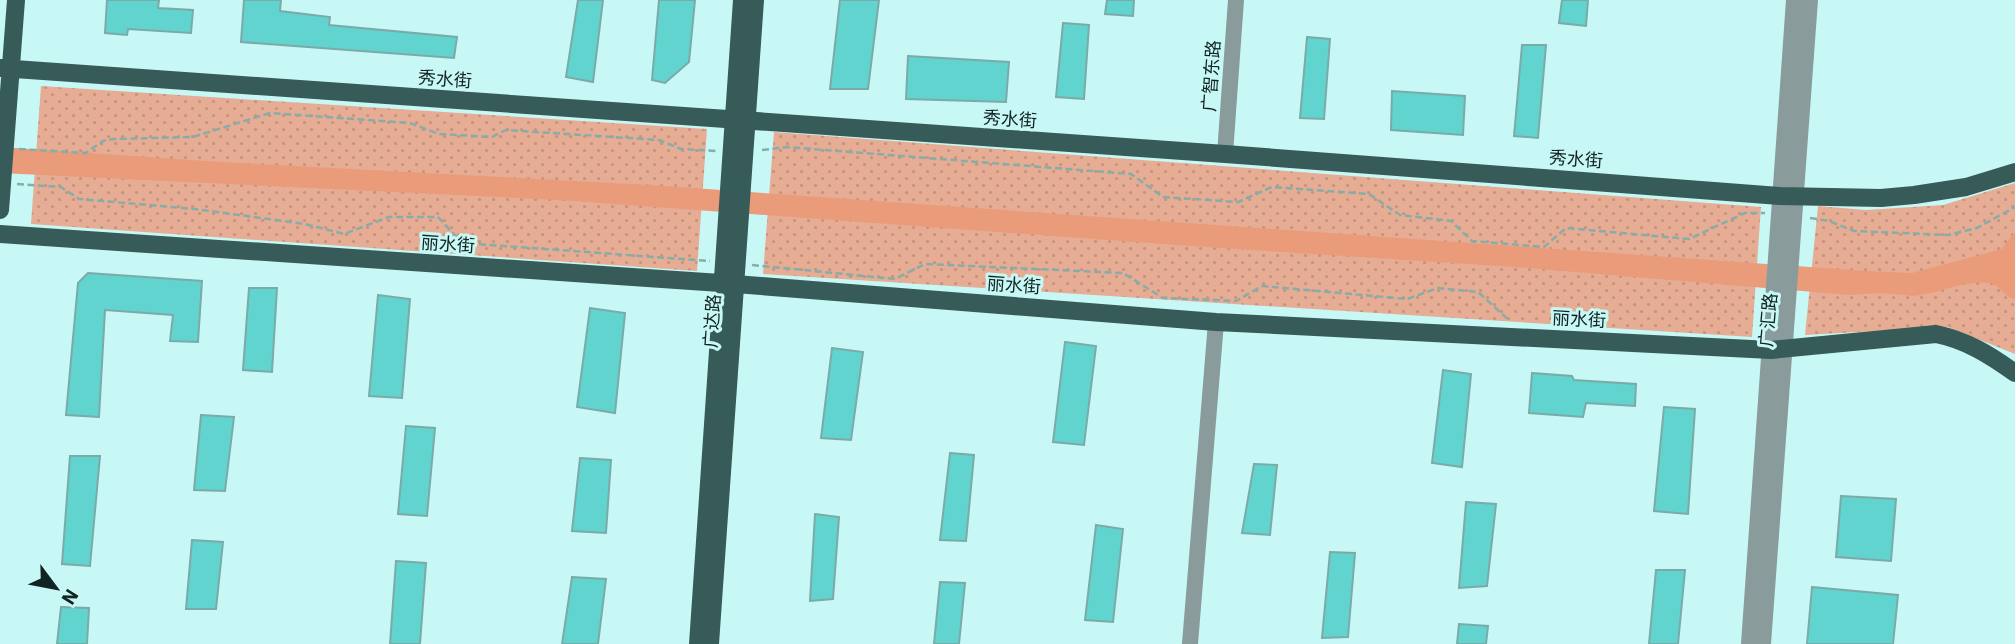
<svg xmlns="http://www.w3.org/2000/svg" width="2015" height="644" font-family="'IBM Plex Sans','Noto Sans SC',sans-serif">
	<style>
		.park { fill: url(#park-dots) }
		.water { fill: #ea9b7a }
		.building { fill: #61d4cf; stroke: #7baaa7; stroke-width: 2 }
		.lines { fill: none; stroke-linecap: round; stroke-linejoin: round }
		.path { stroke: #87adaa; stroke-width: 2.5; stroke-dasharray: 7 3.5; stroke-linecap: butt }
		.minor { stroke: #899c9b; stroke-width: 16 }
		.major { stroke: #365b58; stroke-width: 18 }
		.labels { text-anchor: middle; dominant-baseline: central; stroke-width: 6; stroke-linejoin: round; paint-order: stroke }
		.street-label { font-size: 18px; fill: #112423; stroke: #c8f8f5 }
	</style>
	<defs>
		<pattern id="park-dots" width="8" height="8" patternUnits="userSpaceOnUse" patternTransform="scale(1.75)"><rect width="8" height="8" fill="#e6ac94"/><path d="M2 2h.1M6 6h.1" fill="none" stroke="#c4947f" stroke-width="1.8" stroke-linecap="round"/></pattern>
	</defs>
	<rect width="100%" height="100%" fill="#c8f8f5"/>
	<!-- park -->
	<path class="park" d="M41,86L707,129L697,271L31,224Z
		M774,132L1761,207L1752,337L763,274Z
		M2015,183V354L1948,327L1805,335L1818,206L1866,210L1943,205Z"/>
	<!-- water -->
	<path class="water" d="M0,147L220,162L650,185L1866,271L1912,273L2002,249L2013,234L2015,233V299C2003,297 2000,284 1989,283C1965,280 1943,292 1920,295C1911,297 1902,294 1893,294C1879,293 1864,294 1850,295L1528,268L1176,245L560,200L0,173Z"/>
	<!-- building -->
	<path class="building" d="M107,0H159L158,8L193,10L191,33L128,29L127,35L105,33Z
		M244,0H281L280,11L330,17L329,25L457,37L454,58L241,42Z
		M578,0H603L593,82L566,77Z
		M659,0H695L689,62L665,83L652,80Z
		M840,0H879L868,89H830Z
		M1107,0H1134L1133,16L1105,14Z
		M1562,0H1588L1586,26L1559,23Z
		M1063,23L1089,25L1084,99L1056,97Z
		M1307,37L1330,39L1324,119L1300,118Z
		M1522,45H1546L1538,138L1514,136Z
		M908,56L1009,62L1006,102L906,99Z
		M1392,91L1465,96L1463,135L1391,130Z
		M88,273L202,281L198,342L170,341L173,315L105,310L99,417L66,415L78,283Z
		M249,288H277L272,372L243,370Z
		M378,295L410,299L402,398L369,396Z
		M590,308L625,313L615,413L577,407Z
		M1065,342L1096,346L1084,445L1053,442Z
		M832,348L863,352L851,440L821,438Z
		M1443,370L1471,374L1462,467L1432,463Z
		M1532,373L1572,376L1574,380L1636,384L1635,406L1586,403L1583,417L1529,413Z
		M1664,407L1695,409L1688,514L1654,511Z
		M201,415L234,417L225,491L194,490Z
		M406,426L435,428L427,516L398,514Z
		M950,453L974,455L966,541L940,540Z
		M70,456H100L90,566L62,564Z
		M580,458L611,460L606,533L572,531Z
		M1254,464L1277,465L1270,535L1242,533Z
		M1841,496L1896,499L1891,561L1836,557Z
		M1466,502L1496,504L1487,586L1459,588Z
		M815,514L839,517L833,599L810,601Z
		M1096,525L1123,529L1113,622L1085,620Z
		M192,540L223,542L216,609H186Z
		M1330,552L1355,553L1348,637L1322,638Z
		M396,561L426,563L420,644H390Z
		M1656,570H1685L1678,644H1649Z
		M572,577L606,579L598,644H562Z
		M940,582L965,583L959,644H934Z
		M1812,587L1898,595L1893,644H1807Z
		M61,607L89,608L87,644H57Z
		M1459,624L1488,626L1486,644H1457Z"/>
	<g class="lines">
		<!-- path -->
		<path class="path" d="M19,149L86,153L103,141L113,139L193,137L270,113L410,123L439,134L492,137L506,130L659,140L681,149L717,151
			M762,150L787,147L1131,174L1163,197L1238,202L1272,187L1369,194L1400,215L1451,221L1472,241L1544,247L1566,228L1689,239L1745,213H1765
			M17,184L61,187L79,199L195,209L305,224L344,234L389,217H438L462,243L710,261
			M1810,218L1829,221L1854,231L1948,235L1977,228L2015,207
			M752,265L895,279L925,264L1123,273L1163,298L1236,301L1262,286L1407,299L1438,288L1478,292L1510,321"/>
		<!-- minor -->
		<path class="minor" d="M1225,154L1236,0
			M1190,644L1216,322
			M1749,644L1794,0
			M1763,644L1810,0"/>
		<!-- major -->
		<path class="major" d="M0,68L1225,154L1780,196L1881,198L1914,195L1966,187L2015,172
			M0,210L16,0
			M0,234L735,284L1216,322L1771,350L1936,334C1966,340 1990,355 2015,373
			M698,644L742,0
			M710,644L755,0"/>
	</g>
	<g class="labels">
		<!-- street labels -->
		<g class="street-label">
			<text transform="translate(1211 76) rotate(-86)">广智东路</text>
			<text transform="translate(445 79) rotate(4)">秀水街</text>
			<text transform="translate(1010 119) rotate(4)">秀水街</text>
			<text transform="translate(1576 159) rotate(4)">秀水街</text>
			<text transform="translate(448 244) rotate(4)">丽水街</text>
			<text transform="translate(1014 285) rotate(4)">丽水街</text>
			<text transform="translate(1579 319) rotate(3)">丽水街</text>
			<text transform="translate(1768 320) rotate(-85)">广汇路</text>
			<text transform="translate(712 321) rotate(-86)">广达路</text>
		</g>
	</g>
	<!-- north arrow -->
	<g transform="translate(56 588) rotate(122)" stroke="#c8f8f5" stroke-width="5" paint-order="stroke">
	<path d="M0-5L12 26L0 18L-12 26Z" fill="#112423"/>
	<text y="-10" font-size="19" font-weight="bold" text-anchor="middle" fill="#112423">N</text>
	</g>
</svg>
